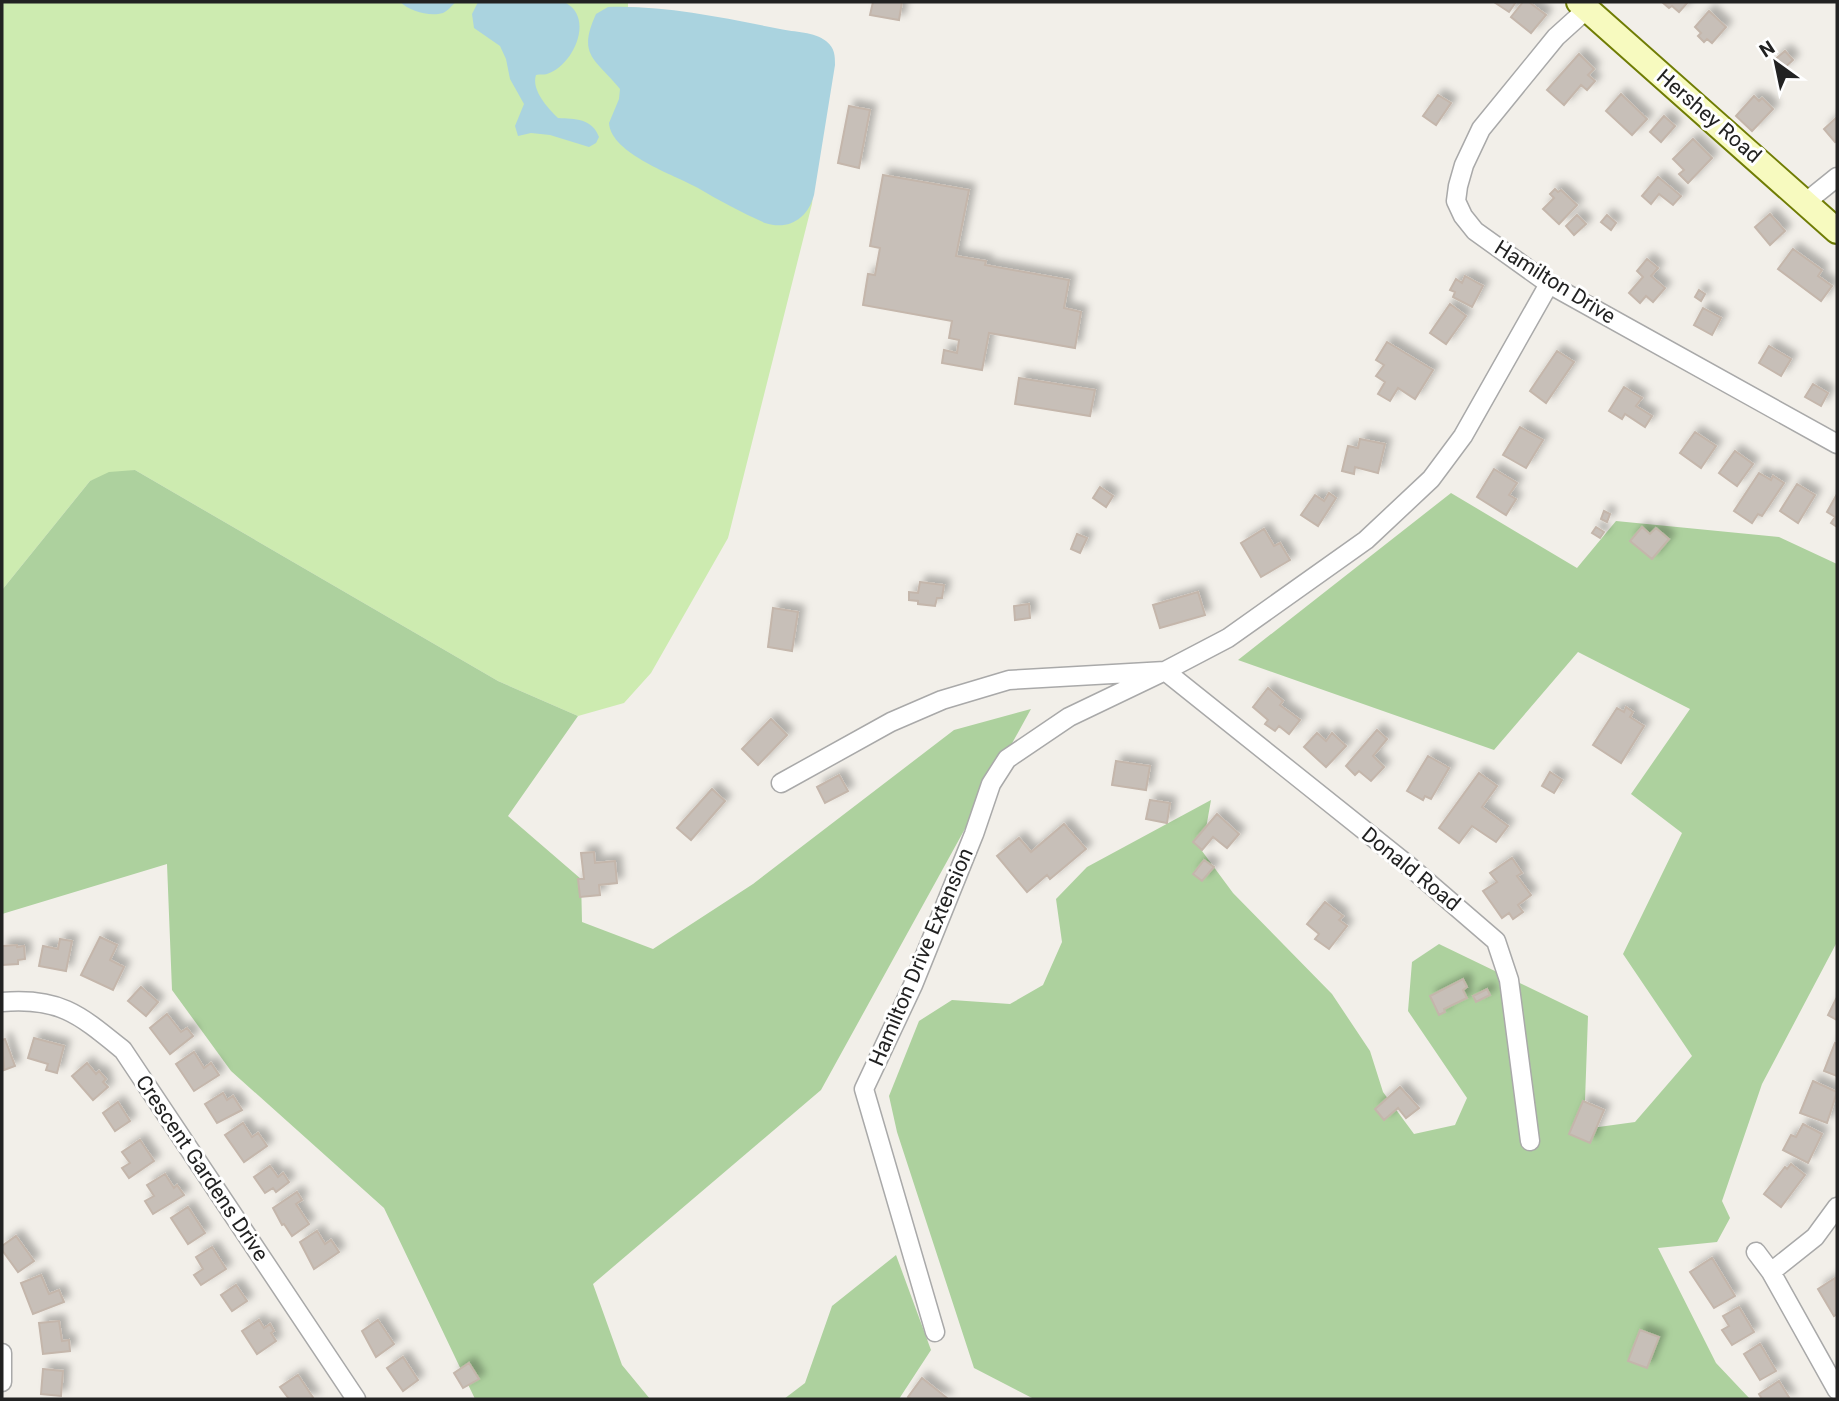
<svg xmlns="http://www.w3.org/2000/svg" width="1839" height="1401" font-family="Roboto,sans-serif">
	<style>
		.grass { fill: #cdebb0 }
		.forest { fill: #add19e }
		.water { fill: #aad3df }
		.building { fill: #c7bfb8; stroke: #c4b6ab; stroke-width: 2; filter: url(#shadow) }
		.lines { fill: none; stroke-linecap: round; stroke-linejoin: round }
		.street-casing { stroke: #a9a9a9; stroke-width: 21 }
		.secondary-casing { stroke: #707d05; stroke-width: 28 }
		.street { stroke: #fff; stroke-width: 18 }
		.secondary { stroke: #f7fabf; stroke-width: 24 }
		.labels { text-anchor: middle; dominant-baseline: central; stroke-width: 6; stroke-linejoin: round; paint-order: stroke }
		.street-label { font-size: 21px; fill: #222; stroke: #fff }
	</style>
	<defs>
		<filter id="shadow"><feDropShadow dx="6" dy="-6" stdDeviation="3.5" flood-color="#0004"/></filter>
	</defs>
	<rect width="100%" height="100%" fill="#f2efe9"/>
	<!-- grass -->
	<path class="grass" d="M2,2H628V7L667,10L815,36L830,45L812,204L728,538L651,673L624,703L578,716L498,681L135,470L90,481L2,590Z"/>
	<!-- forest -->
	<path class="forest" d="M135,470L498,681L578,716L508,816L581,879L582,922L653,949L753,884L954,730L1031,709L821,1090L593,1284L622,1365L650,1399H475L384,1208L231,1071L172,990L167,864L2,914V590L90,481L109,472Z
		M1451,493L1577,568L1616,521L1779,537L1837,564V942L1762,1084L1722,1201L1730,1218L1717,1242L1658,1248L1716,1363L1750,1399H1034L974,1368L897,1132L889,1096L919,1021L952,1000L1010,1004L1043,985L1062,942L1056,899L1087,867L1211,800L1202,851L1233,893L1332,994L1370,1051L1383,1092L1414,1134L1455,1125L1467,1098L1408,1011L1412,962L1439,944L1588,1016L1584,1129L1635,1122L1692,1056L1623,954L1682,833L1631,794L1690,709L1578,652L1494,750L1238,660Z
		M896,1255L931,1350L899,1399H784L805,1383L832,1306Z"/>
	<!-- water -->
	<path class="water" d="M400,2H456C452,5 448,11 443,13C429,17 410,11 400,2Z
		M478,2C494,2 556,0 566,3C595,19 572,67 547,74C544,75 540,74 536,75C531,90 548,108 558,118C575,119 592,118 599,137L596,143L589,147L550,135L531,133L518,136L515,126L524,104L510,79L506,59L500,46L474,28L472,14Z
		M608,7C665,5 724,18 780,29C794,32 815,32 826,41C835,48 835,56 835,65L814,195C808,218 789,231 765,223C742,213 720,201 698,188C675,175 611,154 609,123L619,99L620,89C595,58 577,56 596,14Z"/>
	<!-- building -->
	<path class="building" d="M873,2H902L899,20L870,15Z
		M1494,2H1516L1509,12Z
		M1523,2H1529L1546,15L1531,33L1511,17Z
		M1688,2L1679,12L1672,6L1669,8L1663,3Z
		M1709,11L1726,27L1712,43L1707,39L1704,42L1698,36L1701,33L1695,27Z
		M1785,51L1793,60L1782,70L1773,61Z
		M1579,54L1594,69L1588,75L1595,81L1587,90L1581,85L1564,105L1547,90Z
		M1621,94L1647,119L1632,135L1606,111Z
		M1438,95L1451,103L1436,125L1423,116Z
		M1754,96L1759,101L1762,98L1773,109L1752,131L1736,116Z
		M849,106L870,110L859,168L838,163Z
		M1664,116L1675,126L1661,142L1650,132Z
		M1837,117V140L1835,142L1824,129Z
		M1693,139L1712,158L1688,183L1679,174L1684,170L1673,159Z
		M883,175L969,190L956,256L986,261L985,265L1069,280L1064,308L1081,312L1075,348L989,333L982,370L942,363L944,350L957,353L959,340L949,338L952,321L863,305L868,274L875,275L880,248L870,246Z
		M1658,177L1681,196L1673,205L1659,194L1651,204L1642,196Z
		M1555,189L1558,192L1561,190L1577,205L1559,224L1543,209L1554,198L1550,194Z
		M1770,214L1785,231L1770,245L1755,227Z
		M1577,215L1586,224L1574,235L1566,226Z
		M1607,215L1616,223L1611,230L1601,222Z
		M1793,249L1822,270L1818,276L1832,286L1821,301L1778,269Z
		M1647,259L1658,268L1651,276L1665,288L1653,302L1646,296L1640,303L1629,293L1643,277L1637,271Z
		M1465,276L1483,286L1472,307L1453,297L1455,292L1450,290L1456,279L1462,283Z
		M1699,290L1705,294L1701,301L1695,297Z
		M1450,304L1466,316L1446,344L1430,333Z
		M1703,308L1721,318L1712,335L1694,325Z
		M1387,342L1433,370L1415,399L1398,388L1390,401L1378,394L1385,382L1376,376L1384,365L1376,360Z
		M1769,346L1791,359L1781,376L1759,363Z
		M1557,351L1574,362L1546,403L1530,391Z
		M1019,378L1095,390L1090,416L1015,404Z
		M1813,384L1828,393L1821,406L1805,397Z
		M1624,387L1642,398L1636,406L1652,416L1645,427L1625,414L1622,419L1609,411Z
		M1520,427L1543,440L1526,468L1503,455Z
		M1695,432L1716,446L1701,468L1680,453Z
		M1360,439L1385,444L1378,473L1355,467L1354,474L1342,471L1348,446L1358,448Z
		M1735,451L1753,464L1737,486L1719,473Z
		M1494,469L1517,483L1509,495L1516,499L1506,515L1477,497Z
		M1759,473L1771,480L1773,476L1784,483L1762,516L1758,514L1752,523L1734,511Z
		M1797,484L1815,495L1798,523L1780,511Z
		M1100,487L1113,496L1106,507L1093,498Z
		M1329,493L1336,498L1318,526L1301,515L1315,495L1324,501Z
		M1837,494V527L1831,523L1835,517L1827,512Z
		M1604,511L1610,514L1607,522L1601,519Z
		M1596,527L1604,532L1600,538L1592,533Z
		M1642,527L1650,534L1656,528L1669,539L1652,559L1630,541Z
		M1264,529L1274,546L1280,543L1290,560L1261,577L1241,543Z
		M1077,534L1087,538L1080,553L1071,549Z
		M920,582L944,585L942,598H937L935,606L918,604V601L909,600V592L918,593Z
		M1198,592L1205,615L1160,628L1153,605Z
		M1029,604L1030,618L1015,620L1014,606Z
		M773,608L798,612L792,651L768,647Z
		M1268,688L1283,701L1280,705L1300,720L1289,734L1279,726L1275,731L1265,724L1268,720L1253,707Z
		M1626,707L1633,712L1630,717L1644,726L1621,763L1593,745L1617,708L1624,712Z
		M771,719L787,735L758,765L742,749Z
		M1377,730L1387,739L1373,756L1384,767L1371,781L1359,771L1355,775L1346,766Z
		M1317,733L1326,741L1332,733L1346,746L1326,767L1304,747Z
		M1428,756L1449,768L1431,799L1425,796L1423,800L1407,791Z
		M1116,761L1150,766L1146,790L1112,785Z
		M1550,772L1562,780L1554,793L1542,786Z
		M1479,773L1497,786L1482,807L1508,826L1496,842L1472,826L1459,843L1439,828Z
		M839,775L848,791L825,803L817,787Z
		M712,789L725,801L691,840L677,828Z
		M1150,800L1170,803L1167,823L1146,819Z
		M1217,814L1239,834L1227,848L1213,837L1202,850L1193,842Z
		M1064,824L1086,849L1050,879L1047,875L1027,892L997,856L1019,838L1031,852Z
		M594,852L595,863L615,861L617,883L599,885L600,895L580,897L578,879H584L581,853Z
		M1512,858L1522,873L1517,876L1531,895L1518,905L1523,912L1513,919L1509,913L1502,918L1483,891L1497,882L1490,873Z
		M1204,860L1214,867L1202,881L1193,874Z
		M1325,902L1343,916L1339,920L1347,926L1329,949L1315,939L1319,934L1307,924Z
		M100,937L117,945L110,960L124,967L113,990L81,975Z
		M60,939L72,941L66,971L39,966L43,946L58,949Z
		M17,945V947L24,946L25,959L18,960V964L2,965V946Z
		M1463,979L1467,987L1463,990L1467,998L1444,1009L1445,1012L1439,1015L1430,996Z
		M141,987L158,1002L146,1016L128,1001Z
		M1487,989L1490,995L1476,1002L1473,996Z
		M1836,999L1837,1000V1020L1828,1015Z
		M167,1014L181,1032L187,1028L193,1036L170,1054L150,1028Z
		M34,1038L64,1046L57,1073L46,1070L48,1064L28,1058Z
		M5,1039L15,1066L4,1070L2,1040Z
		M1835,1043L1837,1044V1076L1824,1071Z
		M194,1052L204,1068L211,1063L219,1075L194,1091L176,1064Z
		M87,1063L96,1074L99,1071L106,1079L103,1082L108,1087L93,1100L72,1076Z
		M1813,1081L1837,1092L1827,1123L1800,1113Z
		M1400,1087L1419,1108L1406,1118L1398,1108L1384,1120L1375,1109Z
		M223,1093L227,1100L233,1096L242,1110L217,1123L205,1104Z
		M1583,1101L1604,1110L1590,1143L1569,1134Z
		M118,1102L130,1121L115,1131L103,1113Z
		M243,1123L252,1137L258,1133L267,1146L244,1162L225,1135Z
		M1803,1124L1822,1134L1808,1163L1783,1150L1791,1135L1796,1137Z
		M140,1140L154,1161L129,1178L122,1168L130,1163L122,1152Z
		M1791,1164L1805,1175L1781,1207L1764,1194L1785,1167L1787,1169Z
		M270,1166L278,1177L283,1173L289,1182L276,1192L273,1188L265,1193L254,1177Z
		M165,1174L174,1188L177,1185L184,1195L153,1214L145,1201L154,1196L147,1185Z
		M297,1192L302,1200L296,1204L309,1224L292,1236L284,1224L282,1225L273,1208Z
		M188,1207L205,1233L188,1244L171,1218Z
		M317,1231L325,1244L331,1240L339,1252L314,1269L300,1242Z
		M16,1236L34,1261L18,1272L2,1250V1246Z
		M212,1247L226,1269L201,1285L194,1275L203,1269L196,1257Z
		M1712,1258L1735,1296L1714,1308L1690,1272Z
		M41,1275L49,1294L59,1290L64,1302L33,1314L21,1283Z
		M1835,1278L1837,1314L1834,1316L1818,1289Z
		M236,1285L247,1301L232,1311L221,1295Z
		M1739,1307L1754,1332L1732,1345L1722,1330L1729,1326L1723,1316Z
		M259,1320L264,1328L270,1324L274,1331L271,1333L276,1341L257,1354L242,1331Z
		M378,1320L394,1344L376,1357L362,1331Z
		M59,1321L62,1341L69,1340L70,1351L43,1354L39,1323Z
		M1640,1330L1659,1337L1647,1368L1628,1361Z
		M1760,1344L1776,1371L1760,1380L1744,1354Z
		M403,1357L418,1380L403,1391L387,1368Z
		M469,1363L479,1379L463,1388L454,1373Z
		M43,1369L63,1371L61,1396L41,1394Z
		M298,1375L314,1399H289L280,1387Z
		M922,1378L947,1398L946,1399H911L908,1397Z
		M1779,1381L1790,1399H1762L1759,1394Z"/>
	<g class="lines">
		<!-- street casing -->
		<g class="street-casing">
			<path id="street" d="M1587,9L1556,37L1481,129L1464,165L1458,186L1456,201L1463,216L1475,231L1549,284L1837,444
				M1806,202L1837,177
				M781,783L891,722L942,700L1009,680L1165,671L1409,866L1496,941L1509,980L1530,1141
				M2,1002C60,997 80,1015 123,1050L356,1399
				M1756,1252L1771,1272L1837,1390
				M1771,1272L1815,1237L1837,1207
				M935,1332L864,1089L913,985L974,834L991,784L1007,759L1069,717L1165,671L1228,638L1366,540L1431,479L1463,436L1549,284
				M2,1353V1382"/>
		</g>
		<!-- secondary casing -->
		<g class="secondary-casing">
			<path id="secondary" d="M1579,2L1837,231"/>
		</g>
		<!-- street -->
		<use href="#street" class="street"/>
		<!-- secondary -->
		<use href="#secondary" class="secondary"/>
	</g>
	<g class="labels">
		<!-- street labels -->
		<g class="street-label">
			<text transform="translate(1709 116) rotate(41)">Hershey Road</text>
			<text transform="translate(1555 282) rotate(32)">Hamilton Drive</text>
			<text transform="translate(1411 869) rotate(39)">Donald Road</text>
			<text transform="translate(921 957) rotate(-67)">Hamilton Drive Extension</text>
			<text transform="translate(202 1168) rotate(56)">Crescent Gardens Drive</text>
		</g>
	</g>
	<!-- border -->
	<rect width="1839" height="1401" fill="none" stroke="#222222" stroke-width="7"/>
	<!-- north arrow -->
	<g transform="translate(1776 63) rotate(327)" stroke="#ffffff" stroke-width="5" paint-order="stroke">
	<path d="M0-5L12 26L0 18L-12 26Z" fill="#222222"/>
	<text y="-10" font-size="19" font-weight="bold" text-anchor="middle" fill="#222222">N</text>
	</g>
</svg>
